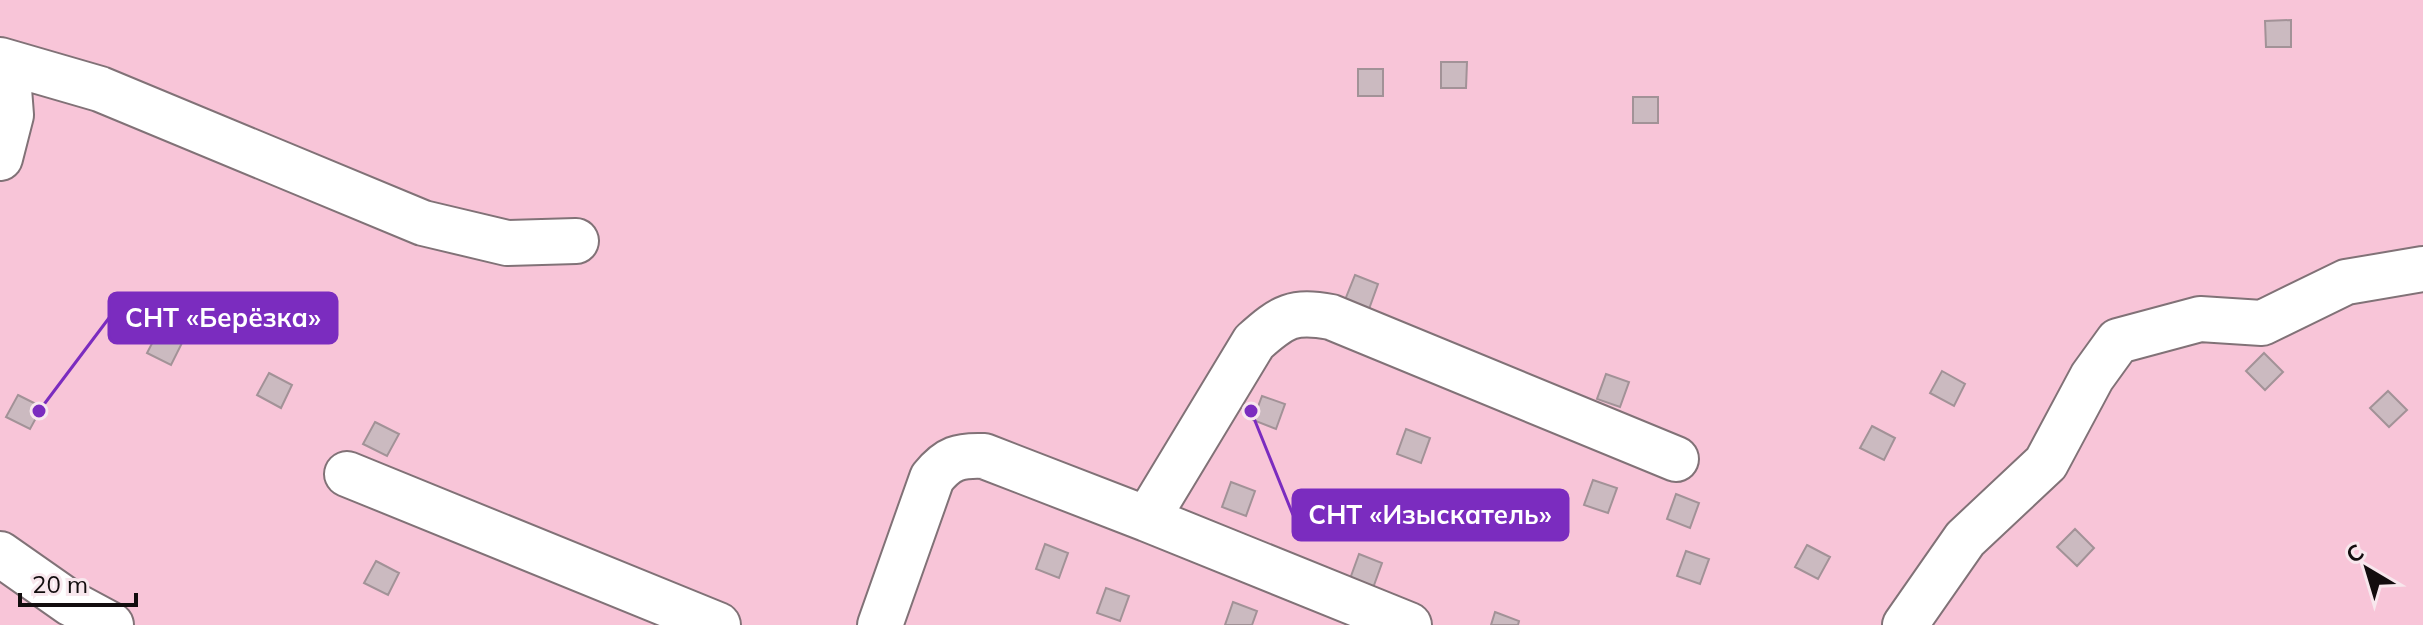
<svg xmlns="http://www.w3.org/2000/svg" width="2423" height="625" font-family="Mulish,sans-serif">
	<style>
		.green { fill: #f8c5d8 }
		.building { fill: #cbbac0; stroke: #a29297; stroke-width: 2 }
		.lines { fill: none; stroke-linecap: round; stroke-linejoin: round }
		.minor-casing { stroke: #817277; stroke-width: 48 }
		.minor { stroke: #fff; stroke-width: 44 }
		.leader { fill: none; stroke: #7b2cbf; stroke-width: 3 }
		.callout-dot { fill: #7b2cbf; stroke: #f8e7ed; stroke-width: 3 }
		.callout { fill: #7b2cbf; stroke: #7b2cbf; stroke-width: 3 }
		.callout-label { font-size: 26px; text-anchor: middle; font-weight: bold; fill: #fff }
	</style>
	<rect width="100%" height="100%" fill="#f8e7ed"/>
	<!-- green -->
	<path class="green" d="M0,0H2423V625H0Z"/>
	<!-- building -->
	<path class="building" d="M2291,20V47H2266L2265,21Z
		M1441,62H1467L1466,88H1441Z
		M1358,69H1383V96H1358Z
		M1633,97H1658V123H1633Z
		M1355,275L1378,284L1369,309L1345,300Z
		M159,330L182,343L171,365L147,353Z
		M2264,353L2283,372L2265,390L2246,371Z
		M1942,371L1965,384L1954,406L1930,393Z
		M269,373L292,385L281,408L257,395Z
		M1606,374L1629,382L1620,407L1597,399Z
		M2388,391L2407,410L2389,427L2370,408Z
		M18,395L42,407L30,429L6,417Z
		M1262,396L1285,404L1276,429L1253,420Z
		M375,422L399,434L387,456L363,444Z
		M1872,426L1895,438L1884,460L1860,448Z
		M1406,429L1430,438L1421,463L1397,454Z
		M1593,480L1617,488L1608,513L1584,505Z
		M1231,482L1255,491L1246,516L1222,507Z
		M1676,494L1699,503L1690,528L1667,519Z
		M2075,529L2094,548L2077,566L2057,547Z
		M1045,544L1068,553L1059,578L1036,569Z
		M1807,545L1830,557L1818,579L1795,567Z
		M1686,551L1709,559L1700,584L1677,576Z
		M1359,554L1382,563L1373,588L1350,579Z
		M376,561L399,573L388,595L364,583Z
		M1106,588L1129,596L1120,621L1097,613Z
		M1233,602L1257,611L1252,625H1225Z
		M1495,612L1519,621L1518,625H1491Z"/>
	<g class="lines">
		<!-- minor casing -->
		<g class="minor-casing">
			<path id="minor" d="M0,60L100,89L423,223L507,243L576,241
				M0,158L11,115L7,63
				M347,474L718,625
				M1147,519L1409,625
				M0,554L70,603L111,625
				M880,625L932,478C948,458 959,455 984,456L1147,519L1254,342C1283,316 1293,310 1331,317L1676,459
				M1905,625L1965,539L2046,463L2092,377L2118,341L2200,319L2262,323L2346,282L2423,269"/>
		</g>
		<!-- minor -->
		<use href="#minor" class="minor"/>
	</g>
	<!-- callouts -->
	<path class="leader" d="M39 411L109 318M1251 411L1293 515"/>
	<g class="callout-dot">
		<circle cx="39" cy="411" r="8"/>
		<circle cx="1251" cy="411" r="8"/>
	</g>
	<g class="callout">
		<rect x="109" y="293" width="228" height="50" rx="8"/>
		<rect x="1293" y="490" width="275" height="50" rx="8"/>
	</g>
	<g class="callout-label">
		<text x="223" y="327">СНТ «Берёзка»</text>
		<text x="1430" y="524">СНТ «Изыскатель»</text>
	</g>
	<!-- north arrow -->
	<g transform="translate(2367 569) rotate(322)" stroke="#f8e7ed" stroke-width="6" paint-order="stroke">
	<path d="M0-6L14 30L0 20L-14 30Z" fill="#120d0e"/>
	<text y="-12" font-size="22" font-weight="bold" text-anchor="middle" fill="#120d0e">С</text>
	</g>
	<!-- scale -->
	<path d="M20 593v12h116v-12" fill="none" stroke="#120d0e" stroke-width="4"/>
	<text x="32" y="593" font-size="24" fill="#120d0e" stroke="#f8e7ed" stroke-width="6" paint-order="stroke">20 m</text>
</svg>
